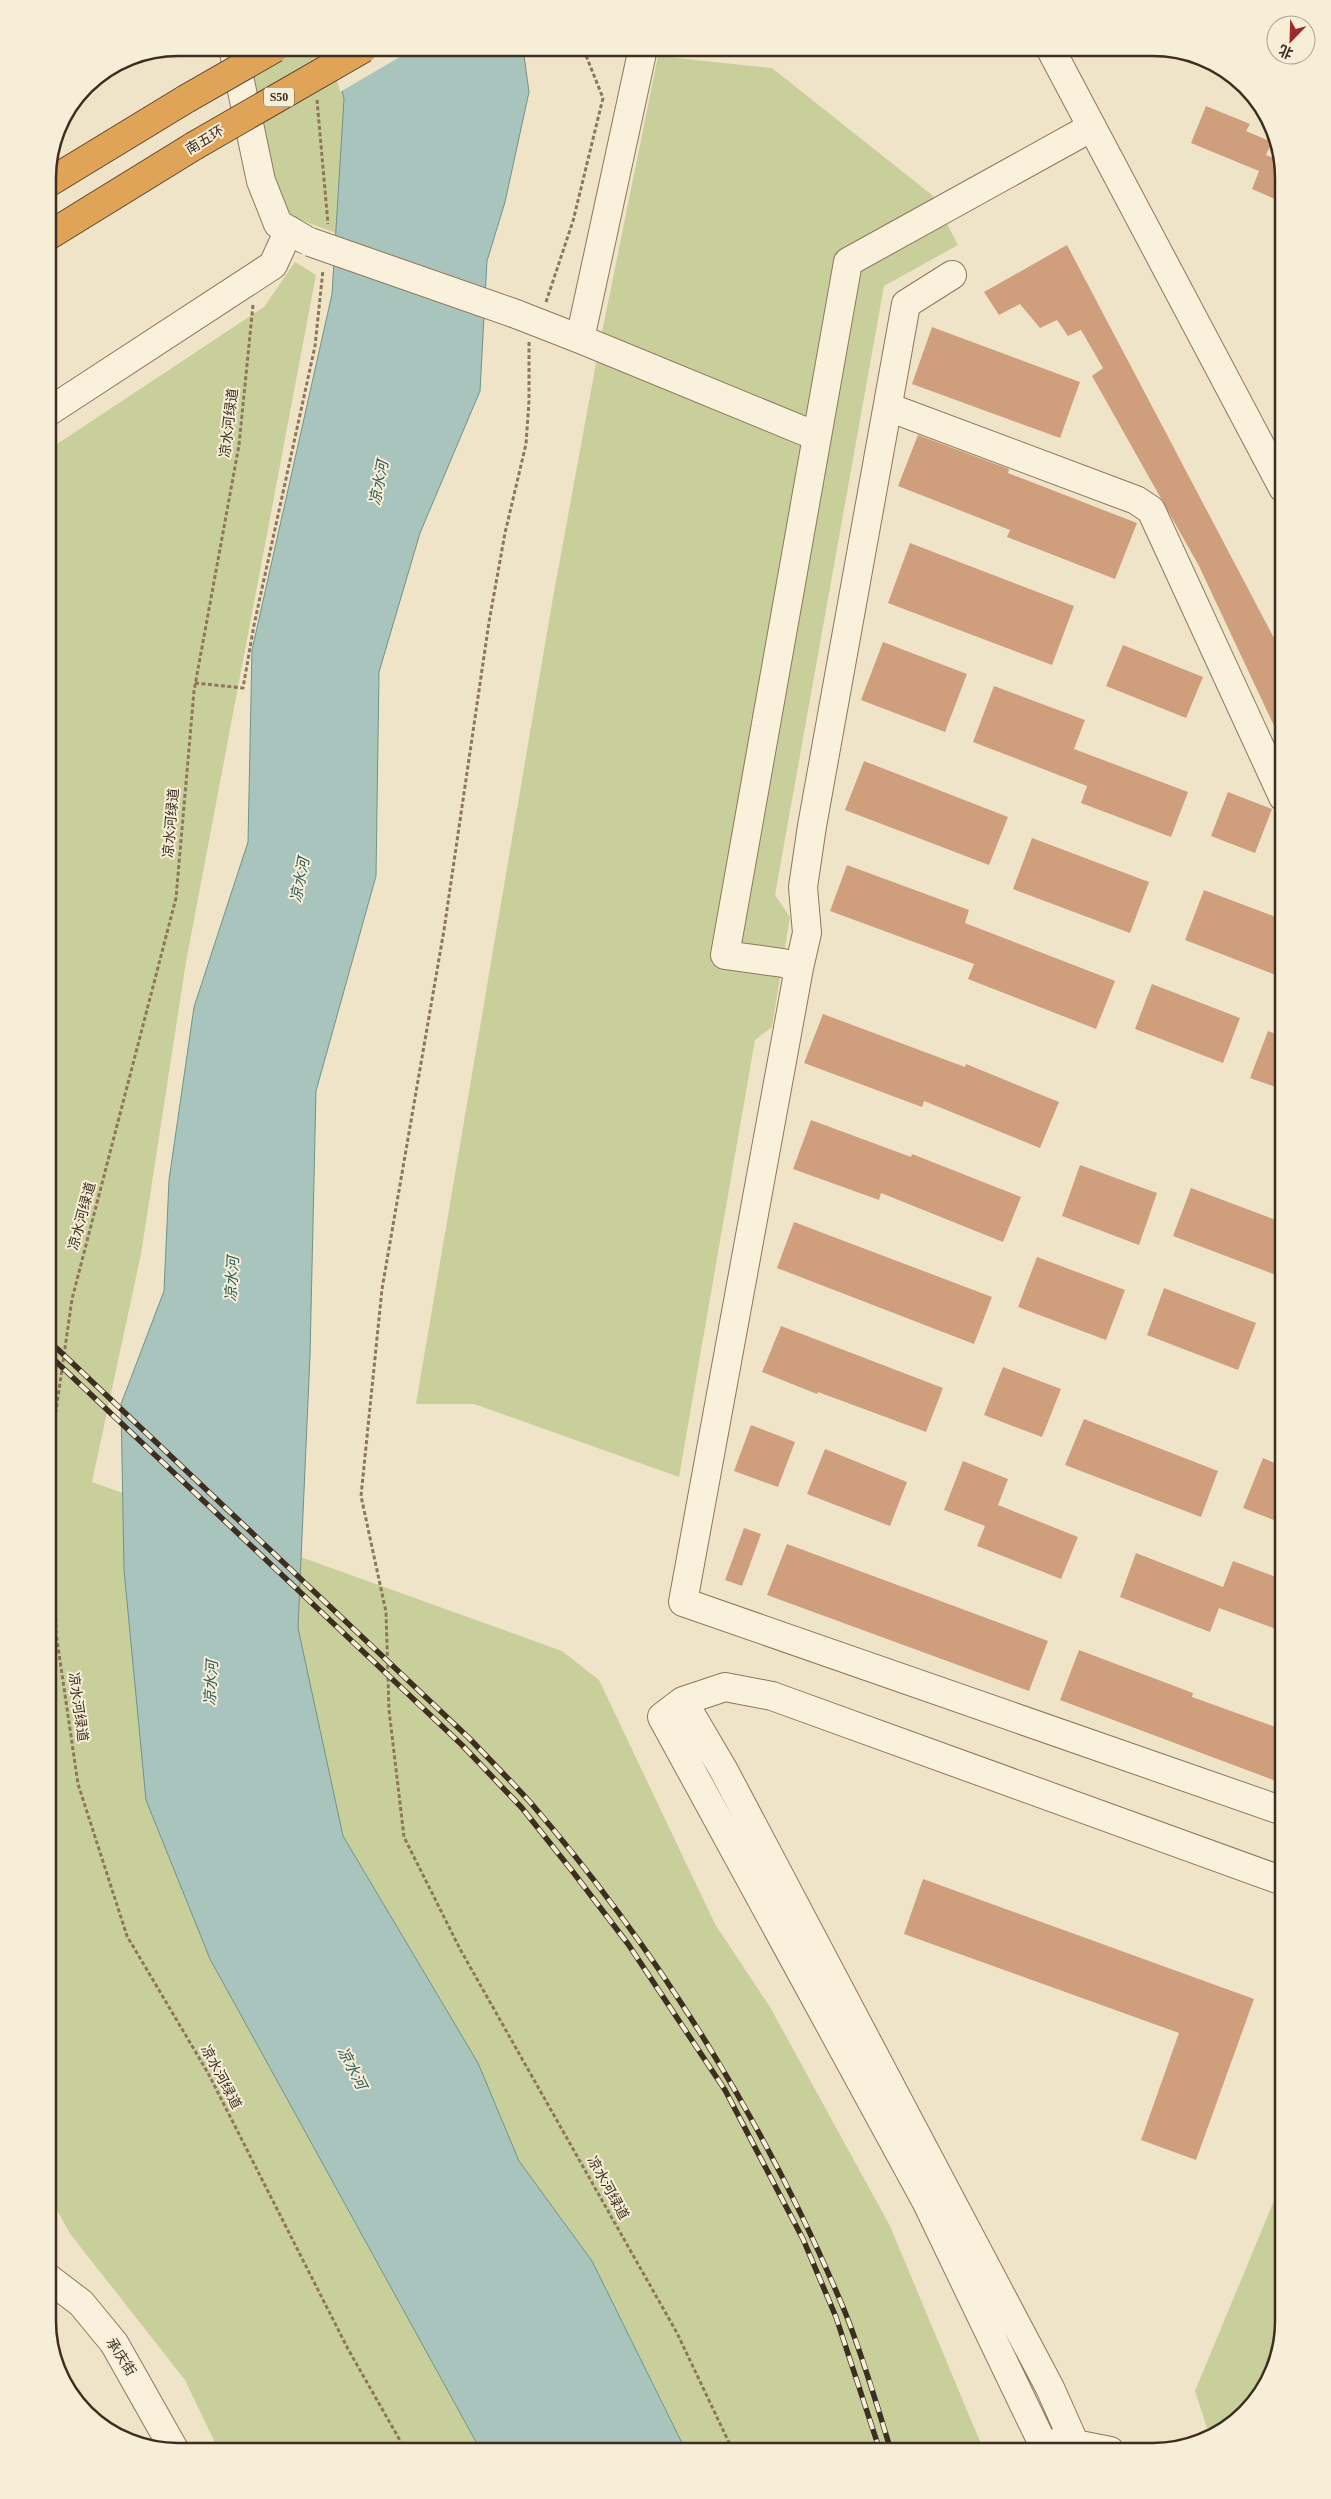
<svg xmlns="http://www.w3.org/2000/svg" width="1331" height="2499" font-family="'Times New Roman','Noto Sans SC',serif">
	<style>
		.green { fill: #c9cf9b }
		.water { fill: #a9c4bc; stroke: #6f938a }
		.pier { fill: #f0e4c8 }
		.building { fill: #cf9f7d }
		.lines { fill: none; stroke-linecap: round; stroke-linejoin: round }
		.minor-casing { stroke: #8d765c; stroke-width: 30 }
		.highway-casing { stroke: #5b4430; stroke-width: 30 }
		.path { stroke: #8d765c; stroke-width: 3; stroke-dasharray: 4 2.5; stroke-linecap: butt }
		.minor { stroke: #faf1dc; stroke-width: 28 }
		.highway { stroke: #e0a458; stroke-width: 28 }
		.rail-casing { stroke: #3d2e20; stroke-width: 5.5 }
		.rail { stroke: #f7eed8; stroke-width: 4; stroke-dasharray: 11; stroke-linecap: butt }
		.minor-bridge-casing { stroke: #8d765c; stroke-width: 30; stroke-linecap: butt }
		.highway-bridge-casing { stroke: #5b4430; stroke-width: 30; stroke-linecap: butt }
		.minor-bridge { stroke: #faf1dc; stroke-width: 28 }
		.highway-bridge { stroke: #e0a458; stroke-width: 28 }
		.labels { text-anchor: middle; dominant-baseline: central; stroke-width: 4; stroke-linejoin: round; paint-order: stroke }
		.shield { fill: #f7eed8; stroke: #756857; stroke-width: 1 }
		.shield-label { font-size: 12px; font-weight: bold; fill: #3d2e20 }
		.street-label { font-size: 14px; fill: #3d2e20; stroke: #f7eed8 }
		.water-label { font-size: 15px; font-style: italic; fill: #2f5d5a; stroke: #f7eed8 }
		.rim { fill: none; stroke: #3d2e20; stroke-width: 2.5 }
	</style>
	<rect width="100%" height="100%" fill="#f0e4c8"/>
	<!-- green -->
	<path class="green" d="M246,48H332L344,99L336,233L292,217L274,192Z
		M658,56L772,68L932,195L958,245L884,286L775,895L790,917L772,1027L755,1040L679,1477L474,1404H416L552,603L599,347Z
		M295,262L316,275L186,962L141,1254L92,1482L562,1651L599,1680L715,1924L770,2007L890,2226L984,2451H219L185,2380L71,2235L48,2195V450L264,307Z
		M1283,2179V2321L1261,2394L1216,2431L1207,2428L1195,2391Z"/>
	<!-- water -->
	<path class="water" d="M332,48H523L529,92L505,202L487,261L480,391L420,533L379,672L376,876L316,1091L310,1355L298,1628L343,1836L478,2063L519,2161L592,2261L686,2451H481L210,1959L146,1800L124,1570L121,1404L164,1291L169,1180L194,1007L248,842L252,650L332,294L344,99Z"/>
	<!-- pier -->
	<path class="pier" d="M330,48H415L340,92Z"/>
	<!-- building -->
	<path class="building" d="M1206,106L1250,124L1246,131L1272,142L1266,155L1280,160L1284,178V203L1252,189L1259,171L1191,143Z
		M1067,245L1284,657V747L1199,566L1092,376L1103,368L1081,330L1068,336L1057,320L1040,328L1020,304L999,315L984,292Z
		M932,327L1080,382L1060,438L912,384Z
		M918,435L1009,469L1008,473L1137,523L1115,579L1007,537L1010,530L898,486Z
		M910,543L1074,606L1052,665L888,603Z
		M883,642L967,674L945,732L861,700Z
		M1123,645L1203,677L1186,718L1106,686Z
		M994,686L1085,720L1074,749L1188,792L1171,837L1081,803L1087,786L973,742Z
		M864,761L1008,817L989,865L845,810Z
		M1228,792L1272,809L1255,853L1211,836Z
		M1032,838L1149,882L1130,933L1013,889Z
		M847,865L969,910L965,923L1115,981L1096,1029L968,979L974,964L830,911Z
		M1204,890L1284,920V978L1185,940Z
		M1152,984L1240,1018L1223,1063L1135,1029Z
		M823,1014L965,1067L966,1064L1059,1102L1040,1148L924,1101L922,1107L804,1063Z
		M1268,1031L1284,1037V1090L1250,1078Z
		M811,1120L911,1157L912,1154L1021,1197L1003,1242L881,1193L879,1200L793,1169Z
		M1080,1165L1157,1193L1139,1245L1062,1216Z
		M1191,1188L1284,1223V1278L1173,1236Z
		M794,1222L992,1297L974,1344L777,1268Z
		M1037,1257L1125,1290L1106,1340L1018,1307Z
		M1164,1288L1256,1323L1238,1370L1147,1335Z
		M781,1326L943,1388L926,1432L818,1392L817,1394L762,1372Z
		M1003,1367L1061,1389L1042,1437L984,1415Z
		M1084,1419L1218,1471L1201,1517L1065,1465Z
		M751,1425L795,1442L778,1487L734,1471Z
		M825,1449L907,1482L890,1526L807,1494Z
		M1263,1458L1284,1467V1524L1243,1508Z
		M963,1461L1008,1479L998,1505L1078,1537L1061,1579L977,1546L985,1526L944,1510Z
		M744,1528L761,1534L742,1586L725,1580Z
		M787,1544L1048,1641L1029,1691L767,1595Z
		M1136,1553L1223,1587L1233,1561L1284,1580V1632L1219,1608L1210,1632L1120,1597Z
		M1079,1650L1193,1693L1192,1697L1284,1730V1784L1060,1700Z
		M923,1879L1254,1999L1196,2160L1141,2140L1179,2033L904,1934Z"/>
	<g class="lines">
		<!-- minor casing -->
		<g class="minor-casing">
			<path id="minor" d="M233,48L261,181L278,224L304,239
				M1050,48L1283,488
				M1092,127L848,262L725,955L783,963L799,968L683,1602L1283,1811
				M516,314L580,339L816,436
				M580,339L643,48
				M888,407L1136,500L1151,510L1283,797
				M48,412L273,265L289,230
				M799,968L807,933L803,887L812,826L906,304L952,275
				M683,1701L723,1769L1050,2388L1078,2451
				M48,2278L81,2303L114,2343L175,2451
				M1060,2441L1110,2451
				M1044,2451L1039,2436L926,2201L662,1717L683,1701L725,1687L772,1696L1283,1881"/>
		</g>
		<!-- highway casing -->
		<g class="highway-casing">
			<path id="highway" d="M48,183L186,99
				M48,236L194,146"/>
		</g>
		<!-- path -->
		<path class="path" d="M317,100L328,224
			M546,302L573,221L603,98L583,48
			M253,305L239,445L194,691L176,898L72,1299L53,1432L56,1633L78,1784L127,1936L208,2073L348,2349L406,2451
			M529,342V401L526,444L505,533L489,622L444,930L382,1289L361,1496L386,1612L389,1710L404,1837L460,1949L677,2333L733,2451
			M195,683L243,688L254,625L315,346L323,270"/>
		<!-- minor -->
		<use href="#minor" class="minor"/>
		<!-- highway -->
		<use href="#highway" class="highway"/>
		<!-- rail casing -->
		<g class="rail-casing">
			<path id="rail" d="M48,1340L469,1738C489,1759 510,1780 530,1802C659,1951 769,2129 845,2312C863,2357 877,2405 891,2451
				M48,1354L462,1745L522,1808L573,1872L628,1944L725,2090L803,2239L836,2317L880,2451"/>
		</g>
		<!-- rail -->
		<use href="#rail" class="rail"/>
		<!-- minor-bridge casing -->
		<g class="minor-bridge-casing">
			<path id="minor-bridge" d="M310,242L516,314"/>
		</g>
		<!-- highway-bridge casing -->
		<g class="highway-bridge-casing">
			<path id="highway-bridge" d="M186,99L275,48
				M194,146L364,48"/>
		</g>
		<!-- minor-bridge -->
		<use href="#minor-bridge" class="minor-bridge"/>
		<!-- highway-bridge -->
		<use href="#highway-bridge" class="highway-bridge"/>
	</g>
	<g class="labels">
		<!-- shield labels -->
		<rect class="shield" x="264" y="87.5" width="30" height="19" rx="4"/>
		<g class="shield-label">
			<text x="279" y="97">S50</text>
		</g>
		<!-- street labels -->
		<g class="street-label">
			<text transform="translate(205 140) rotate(-31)">南五环</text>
			<text transform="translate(229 423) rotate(-83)">凉水河绿道</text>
			<text transform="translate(171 823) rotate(-85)">凉水河绿道</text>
			<text transform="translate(82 1216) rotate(-75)">凉水河绿道</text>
			<text transform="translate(78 1707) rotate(82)">凉水河绿道</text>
			<text transform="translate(221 2077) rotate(62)">凉水河绿道</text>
			<text transform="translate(608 2188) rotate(61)">凉水河绿道</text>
			<text transform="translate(121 2357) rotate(57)">承庆街</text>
		</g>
		<!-- water labels -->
		<g class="water-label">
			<text transform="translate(379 483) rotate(-79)">凉水河</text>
			<text transform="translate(300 880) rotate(-79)">凉水河</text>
			<text transform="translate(232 1279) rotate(-87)">凉水河</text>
			<text transform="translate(211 1683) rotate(-87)">凉水河</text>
			<text transform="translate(352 2068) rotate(63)">凉水河</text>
		</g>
	</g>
	<!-- crop -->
	<path d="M0 0H1331V2499H0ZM178 56H1153A122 122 0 0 1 1275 178V2321A122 122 0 0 1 1153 2443H178A122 122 0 0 1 56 2321V178A122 122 0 0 1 178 56Z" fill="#f7eed8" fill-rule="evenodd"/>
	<path class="rim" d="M178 56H1153A122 122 0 0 1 1275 178V2321A122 122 0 0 1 1153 2443H178A122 122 0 0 1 56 2321V178A122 122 0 0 1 178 56Z"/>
	<!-- north arrow -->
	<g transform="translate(1291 40) rotate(203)"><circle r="24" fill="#f7eed8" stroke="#ada18e"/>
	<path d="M0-4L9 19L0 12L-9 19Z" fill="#9e2a2b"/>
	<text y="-8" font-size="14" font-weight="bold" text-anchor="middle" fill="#3d2e20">北</text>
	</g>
</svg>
